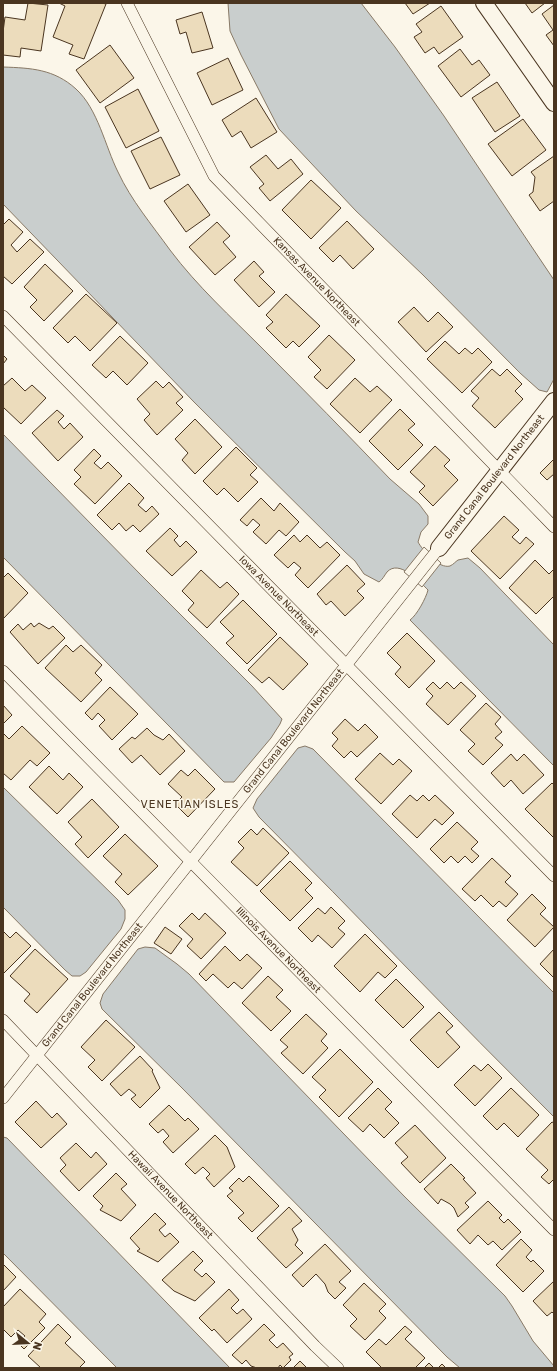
<svg xmlns="http://www.w3.org/2000/svg" width="557" height="1371" font-family="Rubik,sans-serif">
	<style>
		.water { fill: #c9cecd; stroke: #887966 }
		.pier { fill: #fbf6e9; stroke: #887966 }
		.building { fill: #ecdcbc; stroke: #4a3520 }
		.lines { fill: none; stroke-linecap: round; stroke-linejoin: round }
		.street-casing { stroke: #4a3520; stroke-width: 12 }
		.secondary-casing { stroke: #4a3520; stroke-width: 18 }
		.street { stroke: #fbf6e9; stroke-width: 11 }
		.secondary { stroke: #fbf6e9; stroke-width: 16 }
		.labels { text-anchor: middle; dominant-baseline: central; stroke-width: 3; stroke-linejoin: round; paint-order: stroke }
		.street-label { font-size: 10px; fill: #4a3520; stroke: #fbf6e9 }
		.neighbourhood-label { font-size: 11px; letter-spacing: 1px; fill: #4a3520; stroke: #fbf6e9 }
	</style>
	<rect width="100%" height="100%" fill="#fbf6e9"/>
	<!-- water -->
	<path class="water" d="M228,3H361L395,47L444,116L554,280V379L547,392L539,390L520,373L423,275L356,211L279,129L241,55L230,31Z
		M3,67C31,68 54,69 76,89C98,109 105,146 118,172C131,200 152,225 170,250C197,286 231,317 263,349C306,392 348,435 390,479L419,504L428,516V524L421,532L418,542C423,551 439,569 450,566C454,564 455,562 458,560C461,559 465,559 468,558L480,568L554,645V766L410,620C417,615 426,598 428,590C419,581 399,559 387,572C384,576 383,579 379,582L364,574L355,561L345,552L194,402L3,204Z
		M3,434L141,575L252,686L282,719L280,724L271,738L234,782H224L3,557Z
		M305,746L313,749L554,993V1117C454,1018 358,916 259,817L253,808L257,799L298,748Z
		M3,787L118,900L125,910V919L121,929L86,972L80,976H72L65,970L3,907Z
		M145,947L155,948L177,964L189,974L404,1196L505,1296L512,1306L533,1341L554,1366V1368H460L447,1357L182,1088L102,1009L100,1003L103,994L138,949Z
		M3,1137L7,1138L230,1368H117L3,1253Z"/>
	<!-- pier -->
	<path class="pier" d="M424,547L441,563L422,587L404,572Z"/>
	<!-- building -->
	<path class="building" d="M28,3L48,5L41,51L21,48L20,57L3,55V32L5,17L25,20Z
		M59,3H102L106,4L84,59L69,54L73,45L53,37L65,6Z
		M405,3H430L413,14Z
		M525,3H545L532,13Z
		M554,5V46L546,35L553,30L542,14Z
		M441,6L463,37L439,54L434,47L425,53L414,37L422,32L416,24Z
		M202,12L213,48L192,53L186,32L180,34L176,20Z
		M110,45L134,78L100,103L76,70Z
		M460,49L472,65L479,60L490,75L461,97L438,66Z
		M228,58L243,90L212,105L197,73Z
		M497,82L520,116L495,132L472,98Z
		M138,89L159,131L126,148L105,107Z
		M256,98L277,132L251,148L241,131L232,137L222,120Z
		M523,119L546,150L512,176L488,144Z
		M161,137L180,175L150,189L131,151Z
		M266,155L278,169L291,159L303,174L270,201L259,188L264,184L250,167Z
		M554,156V201L540,211L529,195L533,192L535,177L531,172Z
		M311,180L341,208L311,239L282,210Z
		M188,184L210,215L186,232L164,201Z
		M9,219L23,232L11,245L17,252L30,239L44,252L12,284L3,276V225Z
		M347,221L374,249L353,269L340,255L333,262L319,248Z
		M217,222L230,236L223,242L236,257L215,275L189,247Z
		M254,261L264,272L259,276L275,292L259,307L234,280Z
		M45,264L73,291L44,321L30,307L37,300L24,287Z
		M86,294L117,323L90,351L75,336L68,343L53,328Z
		M286,294L320,326L299,347L293,341L286,348L266,328L273,322L266,315Z
		M414,307L428,322L438,312L453,327L426,352L398,322Z
		M329,335L355,360L327,389L314,377L321,370L308,357Z
		M120,336L148,363L127,385L113,371L106,378L92,365Z
		M445,341L459,354L465,348L472,354L478,348L492,362L462,393L427,359Z
		M3,355L7,359L3,364Z
		M492,369L500,376L507,369L522,384L515,391L523,399L495,428L472,406L479,398L471,391Z
		M12,378L25,391L32,385L46,398L21,424L3,407V386Z
		M355,378L370,392L377,386L392,400L360,433L330,404Z
		M156,381L163,388L169,382L183,397L176,403L183,410L157,435L144,420L150,414L137,399Z
		M400,409L415,424L408,430L423,445L398,470L369,441Z
		M57,410L64,416L58,422L64,429L70,423L83,437L58,461L32,433Z
		M195,419L222,447L195,474L182,460L188,453L175,439Z
		M435,446L450,460L444,466L458,480L433,506L419,492L425,486L410,472Z
		M236,447L257,468L250,475L258,482L238,502L224,488L217,495L203,481Z
		M94,449L101,456L94,463L101,469L108,462L122,476L95,504L74,484L81,477L74,470Z
		M554,459V474L547,480L540,473Z
		M129,483L144,498L138,505L146,512L152,506L159,514L140,532L133,525L126,531L119,523L112,530L97,515Z
		M261,498L274,511L280,503L299,522L286,536L279,530L266,544L253,532L260,525L253,519L247,526L240,520Z
		M504,516L519,530L512,537L520,544L526,537L534,544L500,579L471,551Z
		M170,528L178,536L174,540L180,547L186,541L197,552L172,576L146,551Z
		M294,535L300,542L307,535L320,548L327,542L340,555L308,588L295,575L301,568L294,562L288,568L274,555Z
		M535,560L549,574L554,569V596L536,614L509,588Z
		M347,565L365,584L357,591L364,598L345,616L331,601L326,605L317,594Z
		M201,570L220,588L227,582L239,594L207,628L188,610L194,603L182,591Z
		M8,573L28,593L3,619V578Z
		M243,600L277,634L247,664L226,643L234,636L220,622Z
		M31,623L34,627L39,623L49,629L53,626L65,638L38,664L10,632L18,624L23,630Z
		M407,633L435,661L409,688L395,674L401,667L387,653Z
		M280,637L308,664L283,690L269,677L262,683L248,670Z
		M66,645L73,652L81,645L102,665L95,673L102,680L81,702L45,668Z
		M433,682L440,689L447,682L454,689L461,682L476,696L448,725L426,704L433,696L426,689Z
		M110,687L138,714L112,740L99,726L105,720L98,713L92,720L85,713Z
		M486,703L501,717L495,724L502,732L495,738L503,745L483,765L468,751L475,744L460,730Z
		M3,705L12,715L3,724Z
		M345,719L358,731L365,724L378,737L357,757L351,751L344,758L332,746L338,739L332,733Z
		M22,726L50,753L37,766L30,760L11,780L3,773V733L9,739Z
		M147,728L154,735L163,740L169,734L185,751L160,775L141,755L132,763L119,749L132,737L135,739Z
		M380,753L393,765L399,759L412,771L381,804L355,779Z
		M511,754L517,761L524,754L544,775L523,794L511,780L504,787L491,773Z
		M49,766L63,780L69,773L83,787L57,814L29,787Z
		M195,769L215,789L188,817L175,804L182,797L168,784L181,770L188,776Z
		M552,783L554,785V838L525,809Z
		M410,795L417,801L423,795L429,801L435,795L454,813L442,825L435,819L417,838L392,814Z
		M92,799L119,827L88,858L75,844L82,837L68,822Z
		M457,822L478,842L471,849L479,856L472,863L465,856L458,863L451,856L444,863L430,849Z
		M263,828L289,853L257,886L231,862L244,848L238,842L251,829L257,835Z
		M125,834L158,866L128,895L115,882L122,874L103,856Z
		M492,858L511,876L505,882L518,894L506,907L499,901L493,907L481,895L475,901L462,889Z
		M290,861L312,883L305,890L313,898L290,921L260,891Z
		M532,894L546,908L540,914L554,927L535,947L507,920Z
		M331,907L345,921L338,928L345,934L332,948L318,935L312,942L298,928L318,908L325,914Z
		M192,913L199,920L205,913L226,933L201,959L187,946L193,939L179,926Z
		M165,927L182,939L171,954L154,943Z
		M3,931L10,938L16,932L31,946L3,974Z
		M365,934L397,966L385,978L378,972L360,992L334,966Z
		M225,946L240,961L247,954L262,968L242,989L234,982L228,988L213,974L206,981L199,974Z
		M35,949L68,979L37,1013L24,1001L30,994L10,976Z
		M554,949V978L540,964Z
		M268,976L283,990L276,997L291,1011L271,1031L242,1003Z
		M396,979L424,1007L403,1028L375,1000Z
		M439,1012L453,1026L446,1032L460,1047L438,1068L410,1040Z
		M306,1014L327,1034L321,1041L328,1048L303,1074L281,1053L288,1047L280,1040Z
		M106,1020L135,1047L102,1081L88,1067L95,1060L81,1047Z
		M340,1049L373,1082L339,1117L319,1097L326,1090L312,1077Z
		M140,1056L153,1070L152,1071L160,1088L140,1108L131,1099L136,1095L129,1089L121,1096L110,1084Z
		M488,1064L502,1078L475,1106L454,1085L474,1065L481,1071Z
		M378,1088L392,1102L385,1109L399,1123L384,1138L370,1124L363,1132L348,1118Z
		M511,1088L539,1115L518,1137L504,1123L497,1130L483,1116Z
		M36,1101L52,1118L57,1113L67,1124L41,1148L15,1122Z
		M169,1105L185,1121L188,1118L199,1129L173,1153L163,1142L169,1136L163,1129L158,1133L149,1124Z
		M552,1122L554,1123V1179L549,1184L541,1177L548,1170L526,1149Z
		M415,1125L446,1158L420,1183L401,1163L408,1157L395,1143Z
		M215,1135L227,1147L235,1167L214,1187L206,1178L210,1174L203,1167L195,1174L185,1164Z
		M76,1143L91,1158L96,1152L107,1164L79,1191L60,1171L66,1165L60,1158Z
		M451,1164L465,1178L463,1179L476,1193L465,1203L469,1207L458,1217L454,1208L450,1204L441,1199L438,1204L424,1189Z
		M116,1173L127,1184L121,1189L136,1205L121,1221L100,1210L103,1206L93,1196Z
		M249,1176L279,1206L252,1232L238,1218L244,1213L227,1196L233,1191L229,1188L239,1178L243,1182Z
		M488,1201L502,1215L499,1218L504,1223L508,1219L521,1232L502,1250L493,1241L488,1245L478,1235L470,1244L457,1230Z
		M289,1207L302,1221L292,1229L298,1240L295,1245L303,1253L286,1268L257,1238Z
		M155,1213L166,1224L159,1230L165,1237L170,1233L179,1242L158,1262L137,1251L140,1249L130,1238Z
		M521,1239L532,1250L526,1257L531,1262L533,1260L544,1271L523,1292L496,1265Z
		M325,1244L351,1271L339,1282L346,1288L335,1299L328,1292L325,1284L316,1274L303,1287L292,1275Z
		M193,1251L203,1261L194,1270L202,1277L206,1273L215,1282L195,1301L174,1291L162,1280Z
		M3,1264L16,1277L3,1291Z
		M554,1281V1314L552,1312L547,1316L533,1301Z
		M364,1283L386,1304L379,1311L386,1318L365,1340L350,1326L357,1319L343,1305Z
		M20,1289L46,1314L39,1322L45,1328L24,1349L18,1343L25,1336L18,1330L11,1337L3,1329V1307Z
		M229,1289L239,1300L231,1308L237,1314L243,1309L252,1319L227,1343L214,1329L212,1331L199,1318Z
		M58,1324L71,1337L65,1343L85,1362L79,1368H41L28,1356Z
		M264,1324L275,1335L269,1340L277,1348L283,1343L293,1354L289,1357L291,1360L283,1368L280,1365L278,1368H257L251,1366L246,1360L242,1364L232,1355Z
		M405,1326L412,1332L405,1339L425,1358L415,1368H382L366,1352L379,1339L386,1345Z
		M300,1361L307,1368H293Z
		M429,1363L434,1368H424Z
		M442,1364L446,1368H438Z"/>
	<g class="lines">
		<!-- street casing -->
		<g class="street-casing">
			<g id="street">
				<path id="s1" d="M127,3L214,176L554,527"/>
				<path id="s2" d="M3,316L554,876"/>
				<path id="s3" d="M3,671L554,1230"/>
				<path id="s4" d="M3,1020L315,1346L338,1368"/>
				<path id="s5" d="M3,1098L439,548"/>
			</g>
		</g>
		<!-- secondary casing -->
		<g class="secondary-casing">
			<g id="secondary">
				<path d="M484,3L554,103"/>
				<path id="s6" d="M439,548L554,401"/>
			</g>
		</g>
		<!-- street -->
		<use href="#street" class="street"/>
		<!-- secondary -->
		<use href="#secondary" class="secondary"/>
	</g>
	<g class="labels">
		<!-- street labels -->
		<g class="street-label">
			<text stroke="none"><textPath href="#s1" startOffset="341">Kansas Avenue Northeast</textPath></text>
			<text stroke="none"><textPath href="#s6" startOffset="90">Grand Canal Boulevard Northeast</textPath></text>
			<text stroke="none"><textPath href="#s2" startOffset="393">Iowa Avenue Northeast</textPath></text>
			<text stroke="none"><textPath href="#s5" startOffset="468">Grand Canal Boulevard Northeast</textPath></text>
			<text stroke="none"><textPath href="#s3" startOffset="392">Illinois Avenue Northeast</textPath></text>
			<text stroke="none"><textPath href="#s5" startOffset="144">Grand Canal Boulevard Northeast</textPath></text>
			<text stroke="none"><textPath href="#s4" startOffset="242">Hawaii Avenue Northeast</textPath></text>
		</g>
		<!-- neighbourhood labels -->
		<g class="neighbourhood-label">
			<text x="190" y="804">VENETIAN ISLES</text>
		</g>
	</g>
	<!-- border -->
	<rect width="557" height="1371" fill="none" stroke="#4a3520" stroke-width="8"/>
	<!-- north arrow -->
	<g transform="translate(28 1343) rotate(108)" stroke="#fbf6e9" stroke-width="3" paint-order="stroke">
	<path d="M0-3L7 15L0 10L-7 15Z" fill="#4a3520"/>
	<text y="-6" font-size="11" font-weight="bold" text-anchor="middle" fill="#4a3520">N</text>
	</g>
</svg>
